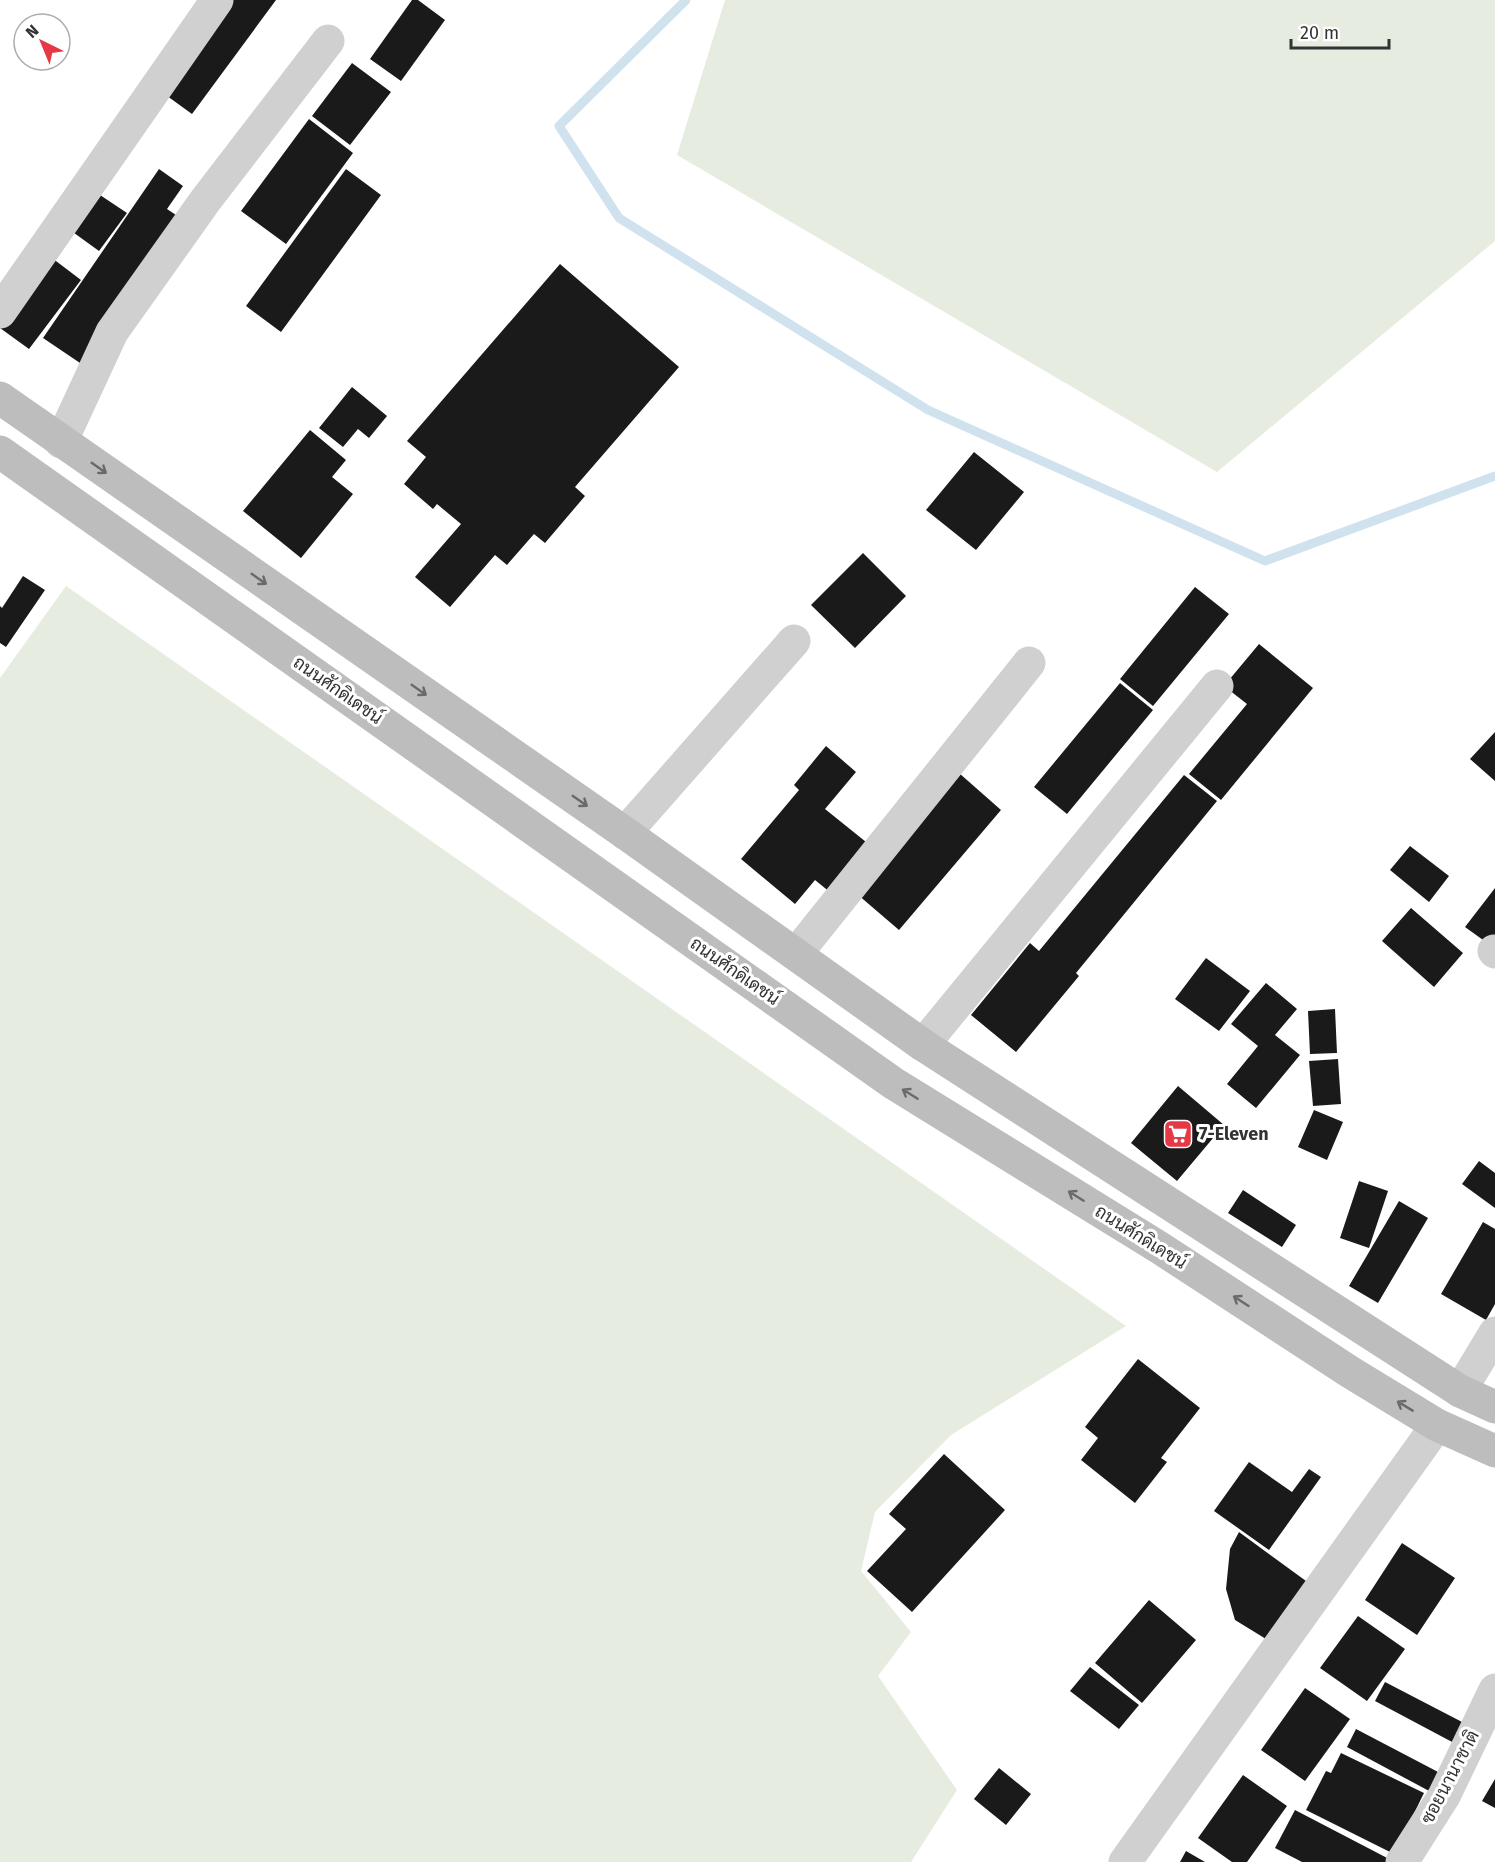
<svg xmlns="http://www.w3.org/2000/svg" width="1495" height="1862" font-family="'Fira Sans',Sarabun,sans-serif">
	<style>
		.green { fill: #e6ecdf }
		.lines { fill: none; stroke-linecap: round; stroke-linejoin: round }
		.stream { stroke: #cfe2ee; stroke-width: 9 }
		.building { fill: #1a1a1a }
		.street { stroke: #d0d0d0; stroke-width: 33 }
		.secondary { stroke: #bdbdbd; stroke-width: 33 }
		.oneway { stroke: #6a6a6a }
		.labels { text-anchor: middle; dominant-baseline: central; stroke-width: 6; stroke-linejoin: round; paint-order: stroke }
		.street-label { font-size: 18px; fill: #333; stroke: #fff }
		.poi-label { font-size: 18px; font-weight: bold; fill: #333; stroke: #fff; text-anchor: start }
	</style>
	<rect width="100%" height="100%" fill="#fff"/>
	<!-- green -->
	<path class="green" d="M725,0H1495V241L1217,472L677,155Z
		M66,586L1126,1326L951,1435L875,1512L861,1571L911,1632L878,1676L957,1790L911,1862H0V678Z"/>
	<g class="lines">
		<!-- stream -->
		<path class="stream" d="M686,0L559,126L619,218L928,410L1265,561L1495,476"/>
	</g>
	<!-- building -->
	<path class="building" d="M231,0H276L192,114L163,93Z
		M412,0H418L445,20L401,81L370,59Z
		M352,63L391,92L350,145L312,116Z
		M309,119L353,153L286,244L241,211Z
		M159,169L183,186L167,209L182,219L83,365L43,338Z
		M346,169L381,195L281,332L246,306Z
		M97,193L127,213L99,251L70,230Z
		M52,258L81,280L29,349L0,328Z
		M560,264L679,367L575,487L585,496L545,543L534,534L507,565L495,555L450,607L415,577L461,524L437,504L433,509L404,484L426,457L407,441Z
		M352,387L387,416L369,438L358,429L343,447L319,428Z
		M310,430L346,460L332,477L353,494L301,558L243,511Z
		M974,452L1024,492L976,550L926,510Z
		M863,553L906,596L855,648L811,605Z
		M23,576L45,590L6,647L0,643V606L2,608Z
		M1195,587L1229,614L1153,706L1120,679Z
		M1259,644L1313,688L1221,800L1189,774L1247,704L1224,686Z
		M1120,683L1153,710L1067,814L1034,787Z
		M1495,732V781L1470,759Z
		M826,746L856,772L825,809L871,846L831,893L815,880L795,904L741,859L799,790L794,785Z
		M959,773L1001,810L899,930L857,894Z
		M1184,775L1217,801L1076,973L1079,976L1016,1052L971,1015L1030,943L1039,951Z
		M1410,846L1449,876L1429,902L1390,870Z
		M1495,888V938L1490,945L1465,927Z
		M1411,908L1463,953L1434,987L1382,941Z
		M1206,958L1250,991L1219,1031L1175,999Z
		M1266,983L1297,1009L1275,1035L1300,1055L1256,1108L1227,1084L1258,1046L1231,1024Z
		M1335,1009L1337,1053L1310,1054L1308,1011Z
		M1338,1059L1341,1104L1313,1106L1309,1061Z
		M1178,1086L1224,1125L1177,1181L1131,1143Z
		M1314,1110L1343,1122L1327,1160L1298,1147Z
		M1479,1161L1495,1173V1208L1462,1184Z
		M1359,1181L1388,1191L1369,1248L1340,1238Z
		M1243,1190L1296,1225L1282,1247L1228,1213Z
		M1399,1201L1428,1218L1378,1303L1349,1286Z
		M1483,1222L1495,1229V1304L1486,1320L1441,1294Z
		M1138,1359L1200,1408L1161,1458L1167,1462L1135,1503L1081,1460L1098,1438L1085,1427Z
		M944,1454L1005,1510L912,1612L867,1571L906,1529L889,1514Z
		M1249,1462L1292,1492L1309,1469L1321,1477L1269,1550L1214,1511Z
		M1239,1532L1306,1581L1266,1639L1235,1620L1226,1589L1230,1549Z
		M1402,1543L1455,1578L1417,1635L1365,1600Z
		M1149,1600L1196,1640L1142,1703L1095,1663Z
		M1358,1616L1405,1649L1367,1701L1320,1668Z
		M1090,1667L1139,1705L1119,1729L1070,1691Z
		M1385,1682L1464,1723L1454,1743L1375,1701Z
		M1305,1688L1350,1719L1305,1781L1261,1750Z
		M1356,1729L1440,1773L1431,1792L1347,1747Z
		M1341,1753L1424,1793L1394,1854L1306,1810L1326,1771L1331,1773Z
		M999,1768L1031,1794L1006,1825L974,1799Z
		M1243,1775L1287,1806L1247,1862H1232L1198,1838Z
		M1495,1779V1808L1482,1801Z
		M1295,1810L1391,1860V1862H1302L1275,1848Z
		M1186,1851L1205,1862H1180Z"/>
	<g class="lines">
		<!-- street -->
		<path class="street" d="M0,312L217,0
			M61,442L112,332L205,201L328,41
			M625,833L794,641
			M1494,951L1495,952
			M796,954L1029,663
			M923,1045L1217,686
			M1460,1391L1495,1333
			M1125,1862L1437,1425
			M1402,1862L1444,1796L1495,1690"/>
		<!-- secondary -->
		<path class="secondary" d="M0,398L625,833L923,1045L1460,1391L1495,1407
			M0,452L893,1083L1160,1248L1350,1372L1437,1425L1495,1451"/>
	</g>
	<!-- one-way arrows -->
	<defs><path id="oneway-shaft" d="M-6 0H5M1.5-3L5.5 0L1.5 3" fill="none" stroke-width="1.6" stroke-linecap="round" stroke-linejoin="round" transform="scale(1.5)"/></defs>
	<g class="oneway">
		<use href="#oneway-shaft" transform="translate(99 468) rotate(35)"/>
		<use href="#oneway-shaft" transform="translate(259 579) rotate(35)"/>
		<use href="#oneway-shaft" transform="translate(419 690) rotate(35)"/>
		<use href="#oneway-shaft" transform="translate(580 801) rotate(35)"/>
		<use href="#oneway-shaft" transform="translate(910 1094) rotate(-148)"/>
		<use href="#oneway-shaft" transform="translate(1076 1196) rotate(-148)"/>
		<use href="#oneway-shaft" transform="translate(1241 1301) rotate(-147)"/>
		<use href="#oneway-shaft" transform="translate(1405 1406) rotate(-149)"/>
	</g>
	<!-- icons -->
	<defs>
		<g id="supermarket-square" transform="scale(1.5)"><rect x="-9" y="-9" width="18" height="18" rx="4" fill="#e63946" stroke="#fff"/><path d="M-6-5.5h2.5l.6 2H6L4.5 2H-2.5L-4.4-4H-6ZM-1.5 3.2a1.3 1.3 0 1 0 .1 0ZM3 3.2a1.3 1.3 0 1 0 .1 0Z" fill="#fff"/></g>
	</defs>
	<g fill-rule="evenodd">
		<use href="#supermarket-square" x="1178" y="1134"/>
	</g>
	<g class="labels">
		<!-- street labels -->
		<g class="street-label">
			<text transform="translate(338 690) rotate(35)">ถนนศักดิเดชน์</text>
			<text transform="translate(735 971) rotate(35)">ถนนศักดิเดชน์</text>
			<text transform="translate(1141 1237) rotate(32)">ถนนศักดิเดชน์</text>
			<text transform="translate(1450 1777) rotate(-62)">ซอยนานาชาติ</text>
		</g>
		<!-- poi labels -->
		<g class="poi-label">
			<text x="1199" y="1134">7-Eleven</text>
		</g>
	</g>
	<!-- north arrow -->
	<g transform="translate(42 42) rotate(317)"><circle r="28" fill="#ffffff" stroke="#adadad" stroke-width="1.5"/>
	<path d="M0-4.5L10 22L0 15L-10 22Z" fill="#e63946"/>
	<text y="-9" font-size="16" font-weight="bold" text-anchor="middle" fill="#333333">N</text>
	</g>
	<!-- scale -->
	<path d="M1291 39v9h98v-9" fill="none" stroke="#333333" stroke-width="3"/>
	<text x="1300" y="39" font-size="18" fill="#333333" stroke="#ffffff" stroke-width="4.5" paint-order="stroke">20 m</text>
</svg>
